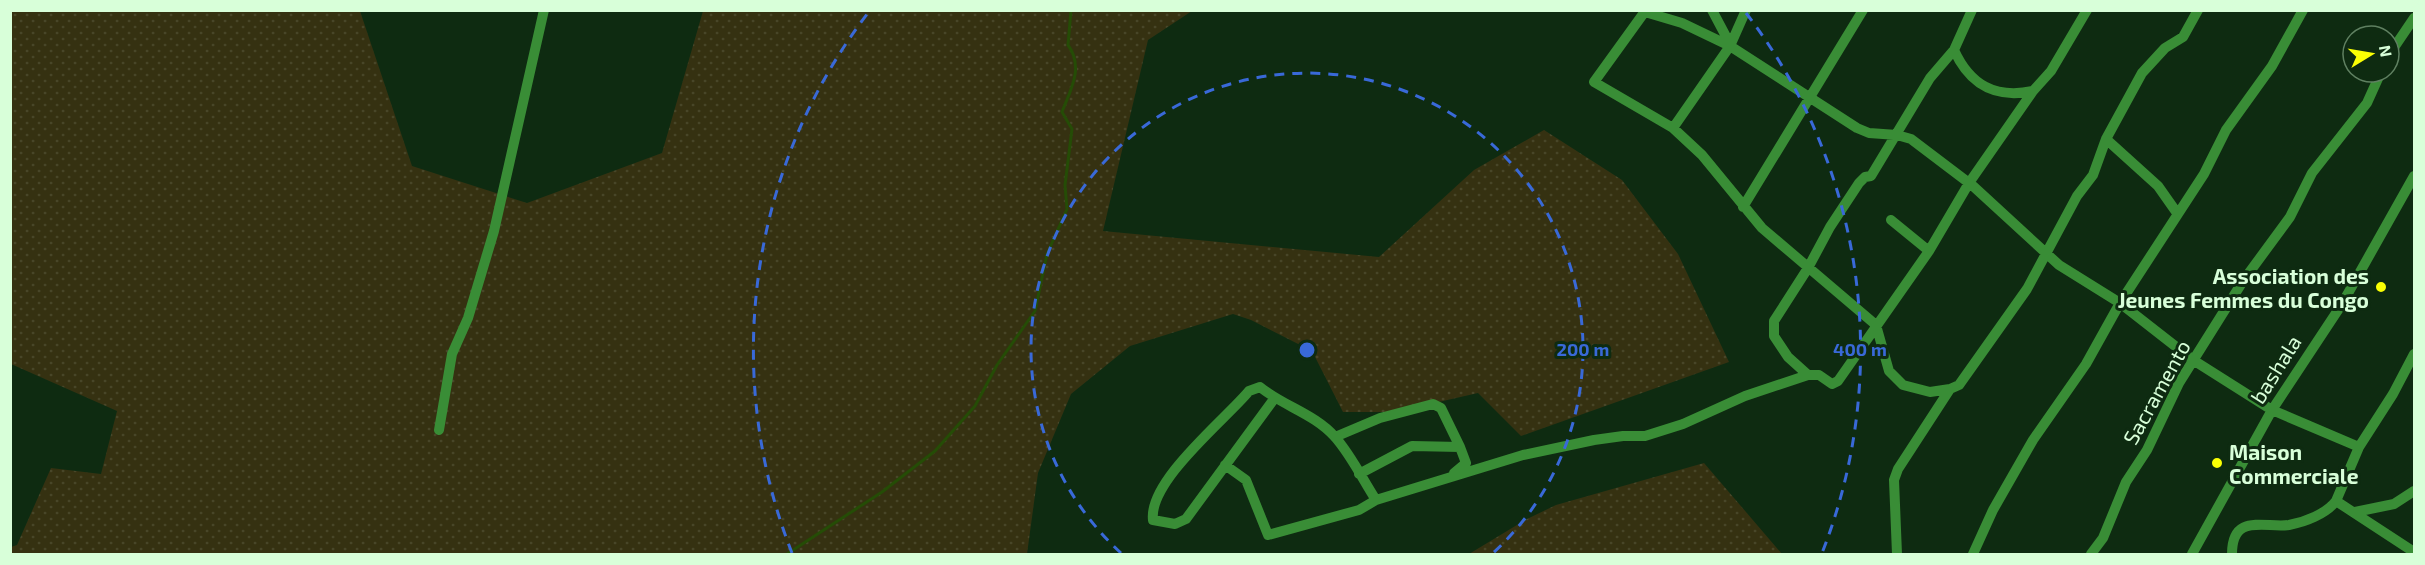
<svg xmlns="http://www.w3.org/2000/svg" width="2425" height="565" font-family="'Exo 2',sans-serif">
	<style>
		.grass { fill: url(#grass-dots) }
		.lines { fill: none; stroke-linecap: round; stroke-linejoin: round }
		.stream { stroke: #254c06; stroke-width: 3 }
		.street { stroke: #398d36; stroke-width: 10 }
		.ring { fill: none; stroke: #3969d8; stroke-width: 3; stroke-dasharray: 10 8 }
		.poi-dot { fill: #faff04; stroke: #0e2b11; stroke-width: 2 }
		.labels { text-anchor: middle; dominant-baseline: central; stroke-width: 6; stroke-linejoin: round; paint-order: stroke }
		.poi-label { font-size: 21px; font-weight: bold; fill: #d8ffd9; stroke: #0e2b11; text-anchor: end }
		.street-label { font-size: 21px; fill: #d8ffd9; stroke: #0e2b11 }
		.centre { fill: #3969d8; stroke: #0e2b11; stroke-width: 3 }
		.ring-label { font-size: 18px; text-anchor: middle; font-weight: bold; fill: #3969d8; stroke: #0e2b11; stroke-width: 6; stroke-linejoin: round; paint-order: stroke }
	</style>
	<defs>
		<pattern id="grass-dots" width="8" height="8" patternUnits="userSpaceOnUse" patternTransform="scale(1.5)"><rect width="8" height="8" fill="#353111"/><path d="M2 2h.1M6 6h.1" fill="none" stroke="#484628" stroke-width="1.8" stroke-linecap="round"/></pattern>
	</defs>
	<rect width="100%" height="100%" fill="#0e2b11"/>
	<!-- grass -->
	<path class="grass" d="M11,10L360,11L412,166L527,203L662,153L703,11H1192L1148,40L1103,231L1379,257L1474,170L1544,130L1622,180L1678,254L1729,362L1521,436L1478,393L1395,412H1343L1312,351L1251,320L1233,314L1130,346L1071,394L1038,473L1027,554H11V547L17,545L51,468L101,474L117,411L11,364Z
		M1704,463L1782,554H1469L1527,519L1556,505Z"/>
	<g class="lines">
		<!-- stream -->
		<path class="stream" d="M787,554L882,492L935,451L975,406L997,365L1035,311L1047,254L1067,209L1065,185L1072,129L1062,112C1071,89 1084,67 1068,45L1071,10"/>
		<!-- street -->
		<path class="street" d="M1646,10L1594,82L1673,128L1702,155L1762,228L1876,325L1889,371L1903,385L1930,392L1950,389
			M1712,10L1730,44
			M1645,12L1682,23L1730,46L1857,128L1869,133L1897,135L1911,139L1973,186L2059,265L2120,303L2193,360L2272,410L2359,447
			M1954,50C1970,85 1995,99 2033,91
			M2389,55L2414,18
			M1673,128L1730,46L1746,10
			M2106,139L2158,186L2177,213
			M1743,207L1863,10
			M1891,220L1929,251
			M2414,354L2393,394L2359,447L2336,501L2414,552
			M1808,375H1819L1832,384L1838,381L1929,251L1969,183L2033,91L2051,71L2087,10
			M1274,399L1186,519L1175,524L1153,520C1148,481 1226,419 1249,391L1260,387C1283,406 1315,414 1335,437C1351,455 1363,480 1376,500
			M439,430L452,354L468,318L494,231L544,10
			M1335,437L1380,418L1433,404L1441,408L1460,447
			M1225,465L1246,480L1268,535L1359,510L1376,500L1523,455L1594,440L1623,436H1645L1683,424L1745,396L1808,375L1788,357L1774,336V321L1808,268L1830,227L1859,183L1865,177L1871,176L1930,78L1954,50L1972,10
			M1359,474L1412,446L1460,447L1466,463L1454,473
			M2355,512L2394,504L2414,491
			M1897,554L1894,480L1898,469L1950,389L1959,385L2027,289L2077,196L2093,175L2106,139L2142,73L2165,48L2183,37L2198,10
			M1973,554L1993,510L2033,440L2086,364L2120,303L2204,174L2226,130L2272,66L2303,10
			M2091,554L2103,538L2126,482L2147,450L2179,383L2243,281L2290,217L2312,173L2367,103L2381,72
			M2192,554L2272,410L2342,304L2414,176
			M2232,554C2232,513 2264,528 2289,525C2305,522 2326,514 2336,501"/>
	</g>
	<!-- distance rings -->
	<g class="ring">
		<path d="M1121 553A276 276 0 1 1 1493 553"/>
		<path d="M792 553A553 553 0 0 1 868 13M1746 13A553 553 0 0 1 1822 553"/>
	</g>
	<!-- markers -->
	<g class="poi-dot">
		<circle cx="2381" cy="287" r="6"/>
		<circle cx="2217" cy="463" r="6"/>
	</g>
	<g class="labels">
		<!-- poi labels -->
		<g class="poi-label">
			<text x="2369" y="275">Association des<tspan x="2369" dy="24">Jeunes Femmes du Congo</tspan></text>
			<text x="2229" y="451" text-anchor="start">Maison<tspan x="2229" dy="24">Commerciale</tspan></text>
		</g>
		<!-- street labels -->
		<g class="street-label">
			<text transform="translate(2275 369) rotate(-58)">bashala</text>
			<text transform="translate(2156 392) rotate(-61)">Sacramento</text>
		</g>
	</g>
	<circle cx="1307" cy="350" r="9" class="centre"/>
	<g class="ring-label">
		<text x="1583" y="356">200 m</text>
		<text x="1860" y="356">400 m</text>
	</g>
	<!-- border -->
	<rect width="2425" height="565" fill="none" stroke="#d8ffd9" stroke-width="24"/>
	<!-- north arrow -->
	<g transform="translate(2371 54) rotate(79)"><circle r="28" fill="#0e2b11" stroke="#5f8061" stroke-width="1.5"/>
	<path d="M0-4.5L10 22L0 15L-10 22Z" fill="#faff04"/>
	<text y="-9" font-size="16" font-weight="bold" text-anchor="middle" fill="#d8ffd9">N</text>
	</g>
</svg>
